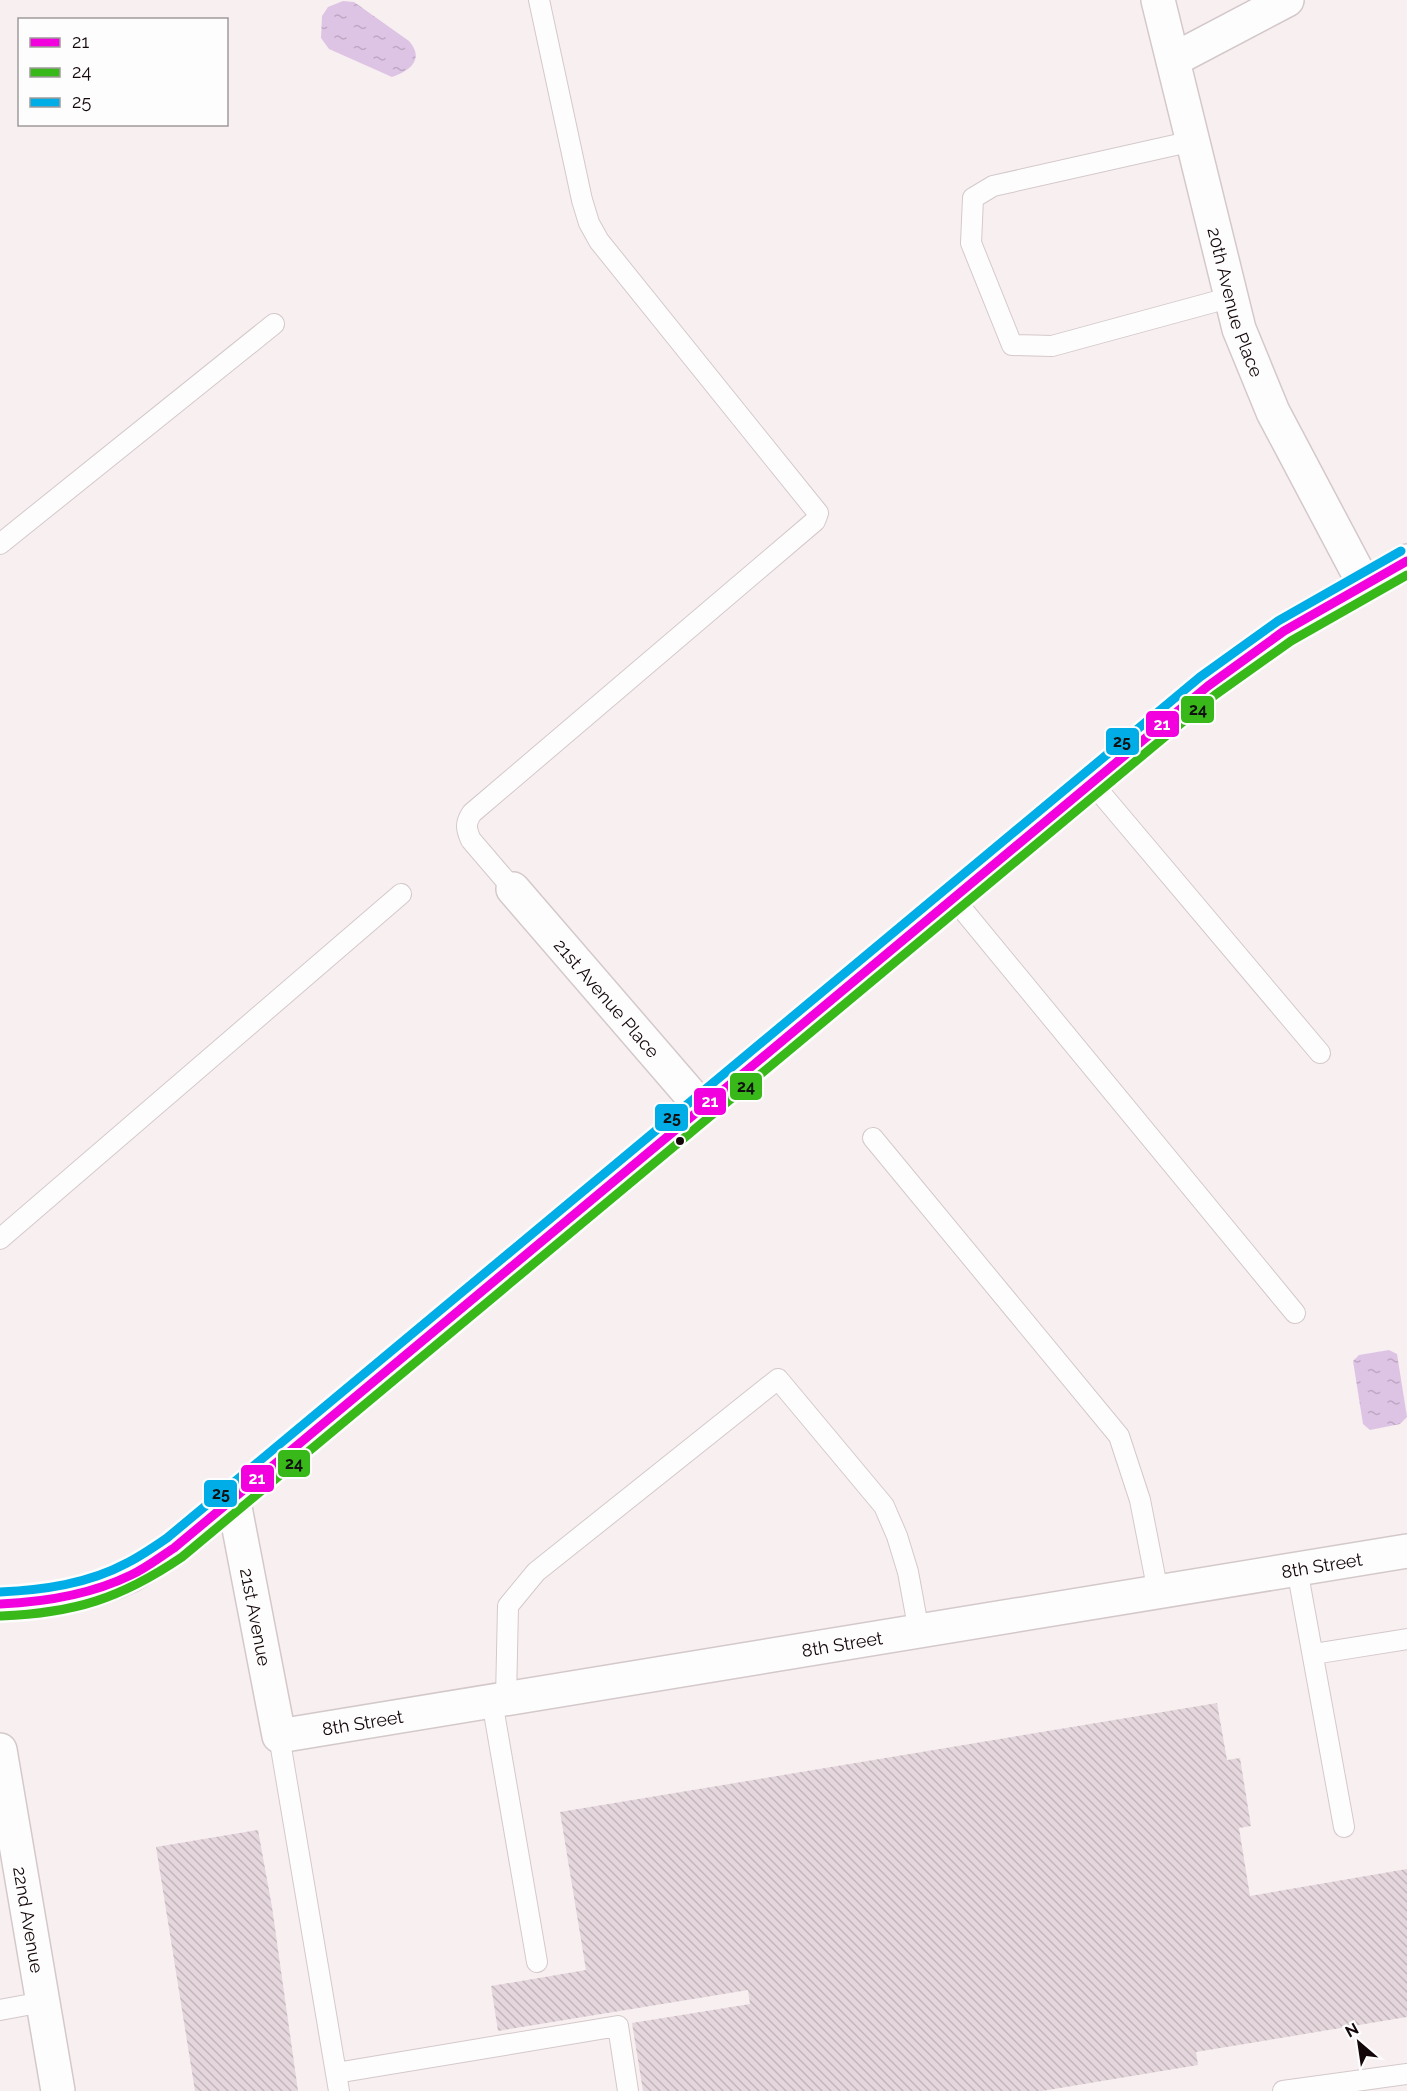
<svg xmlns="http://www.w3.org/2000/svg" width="1407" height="2091" font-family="Raleway,sans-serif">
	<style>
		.water { fill: url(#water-ripples) }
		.building { fill: url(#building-back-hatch) }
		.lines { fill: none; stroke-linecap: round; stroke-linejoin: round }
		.lane-casing { stroke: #d4c9ca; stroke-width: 22 }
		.street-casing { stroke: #d4c9ca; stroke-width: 36 }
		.lane { stroke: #fefdfd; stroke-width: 20 }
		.street { stroke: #fefdfd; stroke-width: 33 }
		.bus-1-casing { stroke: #fdfdfd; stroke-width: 14 }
		.bus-2-casing { stroke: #fdfdfd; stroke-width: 14 }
		.bus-3-casing { stroke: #fdfdfd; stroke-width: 14 }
		.bus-1 { stroke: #f200de; stroke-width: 9 }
		.bus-2 { stroke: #38b919; stroke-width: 9 }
		.bus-3 { stroke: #01ade6; stroke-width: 9 }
		.bus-dot { fill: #140709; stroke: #fdfdfd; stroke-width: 2 }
		.labels { text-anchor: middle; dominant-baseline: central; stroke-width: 5; stroke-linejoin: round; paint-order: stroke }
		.street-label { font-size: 18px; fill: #140709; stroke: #fdfdfd }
		.line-badge { stroke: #fdfdfd; stroke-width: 2 }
		.badge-label { font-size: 16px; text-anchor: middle; font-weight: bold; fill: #fff }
		.pale-badge-label { font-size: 16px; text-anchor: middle; font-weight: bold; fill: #111 }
	</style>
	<defs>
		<pattern id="water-ripples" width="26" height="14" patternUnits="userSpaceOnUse" patternTransform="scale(1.5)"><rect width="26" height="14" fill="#ddc4e5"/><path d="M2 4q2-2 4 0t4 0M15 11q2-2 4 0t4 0" fill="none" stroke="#bda7c3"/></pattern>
		<pattern id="building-back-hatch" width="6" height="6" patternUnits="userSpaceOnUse" patternTransform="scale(1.5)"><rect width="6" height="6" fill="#e4d6dc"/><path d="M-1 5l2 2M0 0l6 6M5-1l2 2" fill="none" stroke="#c3b6bb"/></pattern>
	</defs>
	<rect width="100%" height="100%" fill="#f8eff0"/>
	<!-- water -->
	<path class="water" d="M343,1L354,2L409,41C425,59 410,71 392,77L329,49L321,38L322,16L328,7Z
		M1389,1350L1397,1354L1407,1417L1400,1424L1370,1430L1363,1424L1353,1361L1359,1355Z"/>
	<!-- building -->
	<path class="building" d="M1217,1703L1227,1760L1240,1758L1251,1826L1239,1828L1250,1896L1407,1869V2017L1196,2052L1198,2065L1042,2091H643L632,2023L750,2004L748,1990L498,2031L491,1986L586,1970L560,1812Z
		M258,1830L272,1907L298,2091H195L156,1847Z"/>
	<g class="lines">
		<!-- lane casing -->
		<g class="lane-casing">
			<path id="lane" d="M1193,141L993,186L973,198L971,243L1012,345L1052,346L1232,297
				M0,544L274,324
				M1093,784L1320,1053
				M513,889L471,840C466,829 465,823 472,813L815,521L818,513L599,241L589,223L582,200L539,0
				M954,899L1295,1313
				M873,1138L1119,1436L1140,1500L1158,1592
				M0,1239L401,894
				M1297,1569L1344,1827
				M1313,1654L1407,1639
				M506,1699L508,1606L536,1572L778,1379L884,1506L897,1536L908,1572L919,1632
				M492,1701L537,1962
				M279,1736L339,2091
				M0,2010L43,2002
				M336,2073L618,2026L628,2091
				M1283,2091L1407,2074"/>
		</g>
		<!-- street casing -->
		<g class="street-casing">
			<g id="street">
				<path id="s1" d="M1158,0L1239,329L1273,412L1364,584"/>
				<path d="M1173,60L1287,0"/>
				<path id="s2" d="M513,889L702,1108"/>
				<path id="s3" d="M233,1497L279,1736L1407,1551"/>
				<path d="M0,1604C45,1603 90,1595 131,1575C146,1567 160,1557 174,1548L1208,686L1284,631L1407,561"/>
				<path id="s4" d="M0,1750L58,2091"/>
			</g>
		</g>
		<!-- lane -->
		<use href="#lane" class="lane"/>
		<!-- street -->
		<use href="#street" class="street"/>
		<!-- bus-1 casing -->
		<g class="bus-1-casing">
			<path id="bus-1" d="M0,1604C45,1602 90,1595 131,1575C146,1568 160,1557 174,1548L1208,686L1284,631L1407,561"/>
		</g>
		<!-- bus-2 casing -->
		<g class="bus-2-casing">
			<path id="bus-2" d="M1,1616C74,1613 120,1599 182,1557L1215,695L1291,641L1407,575"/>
		</g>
		<!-- bus-3 casing -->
		<g class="bus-3-casing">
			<path id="bus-3" d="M0,1592C43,1590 88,1584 127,1563C141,1556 154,1547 167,1538L1200,677L1278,621L1401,551"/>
		</g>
		<!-- bus-1 -->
		<use href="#bus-1" class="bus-1"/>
		<!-- bus-2 -->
		<use href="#bus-2" class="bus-2"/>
		<!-- bus-3 -->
		<use href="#bus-3" class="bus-3"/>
	</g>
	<!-- markers -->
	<circle class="bus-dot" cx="680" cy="1141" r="5"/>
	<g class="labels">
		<!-- street labels -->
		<g class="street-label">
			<text stroke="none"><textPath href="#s1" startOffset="312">20th Avenue Place</textPath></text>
			<text stroke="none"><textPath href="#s2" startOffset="144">21st Avenue Place</textPath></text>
			<text stroke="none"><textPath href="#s3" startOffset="1300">8th Street</textPath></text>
			<text stroke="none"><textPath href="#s3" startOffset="122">21st Avenue</textPath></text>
			<text stroke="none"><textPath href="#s3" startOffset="814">8th Street</textPath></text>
			<text stroke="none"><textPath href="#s3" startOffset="328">8th Street</textPath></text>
			<text stroke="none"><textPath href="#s4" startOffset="172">22nd Avenue</textPath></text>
		</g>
	</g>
	<g class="line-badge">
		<rect x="1180" y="695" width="35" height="29" rx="6" fill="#38b919"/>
		<rect x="1145" y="710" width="35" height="28" rx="6" fill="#f200de"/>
		<rect x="1105" y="727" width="35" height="29" rx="6" fill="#01ade6"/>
		<rect x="729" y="1072" width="34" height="29" rx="6" fill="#38b919"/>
		<rect x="693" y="1087" width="34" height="29" rx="6" fill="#f200de"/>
		<rect x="654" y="1103" width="35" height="29" rx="6" fill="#01ade6"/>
		<rect x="277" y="1449" width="34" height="29" rx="6" fill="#38b919"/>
		<rect x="240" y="1464" width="35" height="29" rx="6" fill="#f200de"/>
		<rect x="203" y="1479" width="35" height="29" rx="6" fill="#01ade6"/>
	</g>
	<g class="badge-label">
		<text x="1162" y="730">21</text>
		<text x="710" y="1107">21</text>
		<text x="257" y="1484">21</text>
	</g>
	<g class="pale-badge-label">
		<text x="1198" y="715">24</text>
		<text x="1122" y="747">25</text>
		<text x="746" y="1092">24</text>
		<text x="672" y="1123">25</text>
		<text x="294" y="1469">24</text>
		<text x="221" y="1499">25</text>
	</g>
	<!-- legend -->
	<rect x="18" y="18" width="210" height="108" fill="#fdfdfd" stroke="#a09b9b" stroke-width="1.5"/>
	<rect x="30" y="38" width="30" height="9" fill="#f200de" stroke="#a09b9b" stroke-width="1.5"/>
	<text x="72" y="48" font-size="18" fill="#140709">21</text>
	<rect x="30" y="68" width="30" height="9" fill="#38b919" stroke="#a09b9b" stroke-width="1.5"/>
	<text x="72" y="78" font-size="18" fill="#140709">24</text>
	<rect x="30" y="98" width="30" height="9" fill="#01ade6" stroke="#a09b9b" stroke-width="1.5"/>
	<text x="72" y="108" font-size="18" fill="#140709">25</text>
	<!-- north arrow -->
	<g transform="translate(1359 2043) rotate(331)" stroke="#fdfdfd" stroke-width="4.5" paint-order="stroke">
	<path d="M0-4.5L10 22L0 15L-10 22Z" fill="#140709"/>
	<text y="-9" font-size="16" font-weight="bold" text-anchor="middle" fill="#140709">N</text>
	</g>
</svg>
